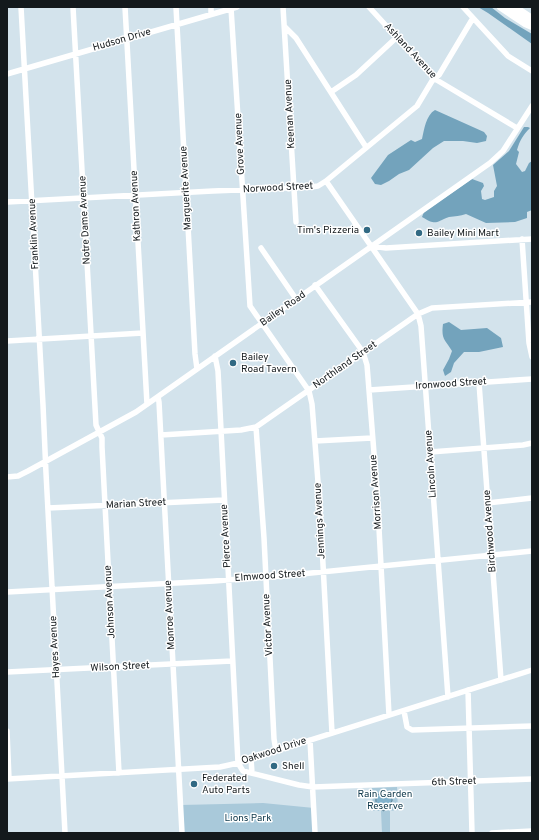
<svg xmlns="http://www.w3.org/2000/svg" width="539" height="840" font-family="Overpass,sans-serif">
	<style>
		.green { fill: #a9c9da }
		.forest { fill: #73a3bc }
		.water { fill: #82b2cc; stroke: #618497 }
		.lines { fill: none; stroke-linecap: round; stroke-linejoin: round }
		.minor { stroke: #fff; stroke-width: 5.5 }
		.highway { stroke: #fff; stroke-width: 8 }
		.poi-dot { fill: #316983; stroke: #fff; stroke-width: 1.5 }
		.labels { text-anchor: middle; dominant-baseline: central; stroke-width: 3; stroke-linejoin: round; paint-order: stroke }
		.street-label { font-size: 10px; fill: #13191c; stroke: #fff }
		.poi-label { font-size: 10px; fill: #13191c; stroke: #fff; text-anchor: start }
		.park-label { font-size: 10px; fill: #0c3649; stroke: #fff }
	</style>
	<rect width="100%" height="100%" fill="#d3e3ec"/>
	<!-- green -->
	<path class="green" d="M397,787L398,810L390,811V833H382L381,811H373L372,788Z
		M263,803L314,808L315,833H182L181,805Z"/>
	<!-- forest -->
	<path class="forest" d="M478,7H491L505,18L532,34V44L488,13Z
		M435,110L484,132L487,136L486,141L477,143L463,141H444L433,148L409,170L399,174L389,181L381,185L375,184L371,178L388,155L411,140L415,142L422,139C424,130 426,115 435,110Z
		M524,127H528L530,128C523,135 520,140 517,150L519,152L516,164L522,172L525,171L529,163L532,161V210L527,212V218L515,222L486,223L466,214C460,216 455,216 449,217C435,222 437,226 422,217L424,212L472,179L483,183L484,186L481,191L482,199L485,200L494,197V191L497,186L493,165L509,151Z
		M449,322L461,330L487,328L501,338L503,347L479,352H464L454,363L451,372L445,376L443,370L449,359L452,351C445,339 441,340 443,324Z"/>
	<!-- water -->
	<path class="water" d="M382,793L389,794L392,799V801L384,811C377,808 374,802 377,795Z"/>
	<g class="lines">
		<!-- minor -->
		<path class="minor" d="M21,7L43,405L46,473L65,833
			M73,7L96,425L102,438V447L119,773
			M125,7L147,404
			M176,7L195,354L197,369
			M211,7V14
			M283,7L296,222
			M369,7L435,79L517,128
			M463,7L508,56L532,71
			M231,8L250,306L309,391L312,404L320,508L332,733
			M285,27L296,38L366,147
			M7,74L237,7
			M331,92L356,75L397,37
			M326,181L418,314L421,326L448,697
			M7,202L213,191L311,187L318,186L326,181L417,106L432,81L439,75L473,18
			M522,239L529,343L532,357
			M371,246L386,248L532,239
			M261,248L296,299
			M315,285L363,352L367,365L377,491L389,715
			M7,341L143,333
			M215,356L218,371L238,763L243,771L299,785L313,787L532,779
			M479,383L501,680
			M369,390L532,379
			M158,397L159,402L182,833
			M256,427L264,538L274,739L276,751
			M161,435L241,430L256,427L418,314L432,308L532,302
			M315,441L372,438
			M430,452L523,445L532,443
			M7,477L18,476L28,471L136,412L490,163L503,151L532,106
			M487,503L532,498
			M48,508L224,500
			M7,592L214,581L281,576L532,551
			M7,672L232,661
			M468,690L472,833
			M404,711L407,727L412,730L532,726
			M7,731L9,779
			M310,740L315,833
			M251,759L252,773
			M7,779L220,767L238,763L532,670
			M492,833L532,831"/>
		<!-- highway -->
		<path class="highway" d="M501,7L525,23L532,26
			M514,7L532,19"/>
	</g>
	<!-- markers -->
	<g class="poi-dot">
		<circle cx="367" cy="230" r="4"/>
		<circle cx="419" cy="233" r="4"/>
		<circle cx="233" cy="363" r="4"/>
		<circle cx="274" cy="766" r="4"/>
		<circle cx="194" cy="784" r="4"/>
	</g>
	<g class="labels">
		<!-- street labels -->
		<g class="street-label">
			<text transform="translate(122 40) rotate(-16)">Hudson Drive</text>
			<text transform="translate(410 51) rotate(47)">Ashland Avenue</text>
			<text transform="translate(290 114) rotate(-93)">Keenan Avenue</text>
			<text transform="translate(240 144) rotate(-93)">Grove Avenue</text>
			<text transform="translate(186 188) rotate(-93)">Marguerite Avenue</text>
			<text transform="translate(278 188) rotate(-3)">Norwood Street</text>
			<text transform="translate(136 206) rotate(-93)">Kathron Avenue</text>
			<text transform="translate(85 220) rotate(-93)">Notre Dame Avenue</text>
			<text transform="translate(34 234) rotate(-93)">Franklin Avenue</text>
			<text transform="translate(283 309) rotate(-35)">Bailey Road</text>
			<text transform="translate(345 365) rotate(-35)">Northland Street</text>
			<text transform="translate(451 384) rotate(-4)">Ironwood Street</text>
			<text transform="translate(431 464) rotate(-94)">Lincoln Avenue</text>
			<text transform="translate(376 492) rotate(-94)">Morrison Avenue</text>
			<text transform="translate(136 504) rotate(-3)">Marian Street</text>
			<text transform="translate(320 521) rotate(-93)">Jennings Avenue</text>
			<text transform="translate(490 531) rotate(-94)">Birchwood Avenue</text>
			<text transform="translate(226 536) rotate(-93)">Pierce Avenue</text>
			<text transform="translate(270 576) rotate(-4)">Elmwood Street</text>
			<text transform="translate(110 602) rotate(-93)">Johnson Avenue</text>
			<text transform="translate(170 615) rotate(-93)">Monroe Avenue</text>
			<text transform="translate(268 625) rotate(-93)">Victor Avenue</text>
			<text transform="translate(55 647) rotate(-93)">Hayes Avenue</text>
			<text transform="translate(120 667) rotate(-3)">Wilson Street</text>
			<text transform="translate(274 751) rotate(-18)">Oakwood Drive</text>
			<text transform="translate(454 782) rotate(-2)">6th Street</text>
		</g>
		<!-- poi labels -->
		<g class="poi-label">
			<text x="359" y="230" text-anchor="end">Tim's Pizzeria</text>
			<text x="427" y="233">Bailey Mini Mart</text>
			<text x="241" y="357">Bailey<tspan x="241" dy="12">Road Tavern</tspan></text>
			<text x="282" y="766">Shell</text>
			<text x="202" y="778">Federated<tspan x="202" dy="12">Auto Parts</tspan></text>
		</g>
		<!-- park labels -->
		<g class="park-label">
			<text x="385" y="794">Rain Garden<tspan x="385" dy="12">Reserve</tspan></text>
			<text x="248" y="818">Lions Park</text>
		</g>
	</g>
	<!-- border -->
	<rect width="539" height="840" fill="none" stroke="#13191c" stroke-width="16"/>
</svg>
